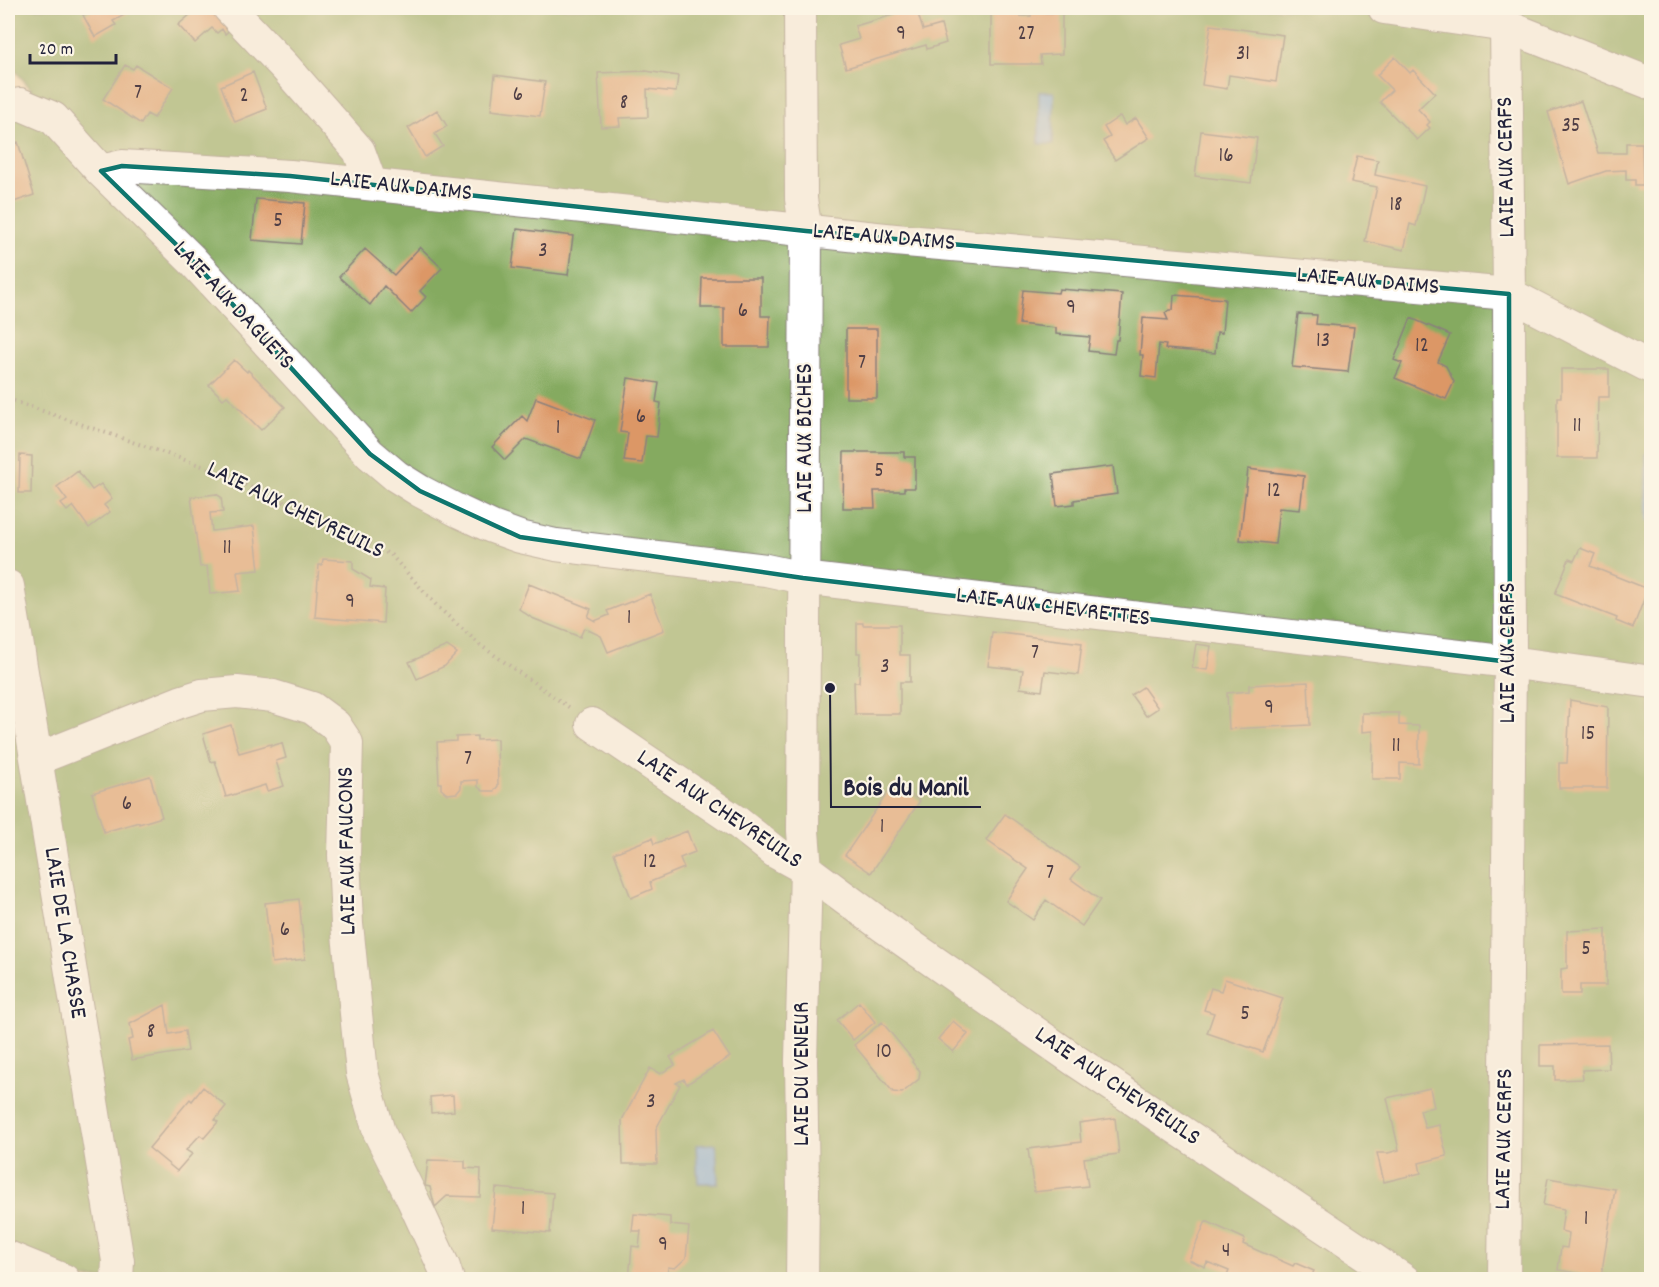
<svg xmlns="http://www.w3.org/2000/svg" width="1659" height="1287" font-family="Dekko,sans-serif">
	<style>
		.forest { fill: #85aa60; stroke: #54664e; stroke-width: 1.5 }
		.water { fill: #75abe3; stroke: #4c668f; stroke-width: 1.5 }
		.building { fill: #dc9766 }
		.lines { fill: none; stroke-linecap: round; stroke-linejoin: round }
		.street-casing { stroke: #8a807c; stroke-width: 34 }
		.path { stroke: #8a807c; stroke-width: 4; stroke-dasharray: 1.5 4.5; stroke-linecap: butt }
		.street { stroke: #fff; stroke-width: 32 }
		.marked { fill: none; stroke: #0f766e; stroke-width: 4.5; stroke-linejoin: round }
		.labels { text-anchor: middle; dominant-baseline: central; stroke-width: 4.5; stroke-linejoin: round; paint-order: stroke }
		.number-label { font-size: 21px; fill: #503f46 }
		.street-label { font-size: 24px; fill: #22223b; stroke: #fcf5e5 }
		.leader { fill: none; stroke: #22223b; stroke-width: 2 }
		.callout-dot { fill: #22223b; stroke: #fcf5e5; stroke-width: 2 }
		.callout-label { font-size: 26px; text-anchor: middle; font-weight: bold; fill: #22223b; stroke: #fcf5e5; stroke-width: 4.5; stroke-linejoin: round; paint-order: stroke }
	</style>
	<rect width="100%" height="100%" fill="#fcf5e5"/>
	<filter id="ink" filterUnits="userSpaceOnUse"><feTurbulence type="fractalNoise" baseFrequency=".0167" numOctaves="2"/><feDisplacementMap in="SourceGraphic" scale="12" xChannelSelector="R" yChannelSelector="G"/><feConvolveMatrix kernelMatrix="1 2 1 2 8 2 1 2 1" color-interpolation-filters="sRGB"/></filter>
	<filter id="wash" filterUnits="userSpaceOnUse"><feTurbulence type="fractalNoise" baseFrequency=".008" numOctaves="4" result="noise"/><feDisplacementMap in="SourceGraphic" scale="24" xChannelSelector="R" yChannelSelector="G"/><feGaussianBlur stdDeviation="1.35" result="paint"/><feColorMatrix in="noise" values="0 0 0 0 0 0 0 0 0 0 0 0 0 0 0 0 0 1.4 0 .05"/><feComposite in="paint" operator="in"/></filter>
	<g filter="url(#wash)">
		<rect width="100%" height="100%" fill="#f3ddbe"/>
		<!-- forest -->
		<path class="forest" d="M8,8H1651V1279H8V96L32,90L8,62Z"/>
		<!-- water -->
		<path class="water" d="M1039,92H1054L1053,144H1039Z
			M1646,454H1651V521H1646Z
			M716,1144L718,1183H698L696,1145Z"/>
		<g id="blocks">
			<!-- building -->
			<path class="building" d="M96,8H125L128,13L113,21L116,25L95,37L83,15Z
				M198,8H215L233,27L225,34L222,29L217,33L212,28L195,43L178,25Z
				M894,8H920L922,13L918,14L923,30L941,25L946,43L927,49L926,45L846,68L839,45L859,39L855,26L896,14Z
				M991,8H1020V16H1031V13H1062V54L1040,55L1041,64H991Z
				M1211,25L1283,35L1276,82L1229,75L1227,89L1202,85Z
				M1395,57L1410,73L1413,70L1435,93L1418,109L1430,122L1427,125L1430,128L1417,140L1380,102L1392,90L1377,75Z
				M125,65L133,69L136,65L173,88L154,118L147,114L141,124L103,99Z
				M646,71L678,76L676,92L647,89L648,117L619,118L620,126L601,127L598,73Z
				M253,72L267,109L235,122L221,86Z
				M495,75L545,82L540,116L491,110Z
				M1581,101L1598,153H1626V143H1642L1643,185H1635V180H1626V170L1606,171L1569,184L1548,112Z
				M437,110L447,126L435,134L443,146L425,157L408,128Z
				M1120,116L1125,125L1136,118L1149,138L1115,160L1103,141L1110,137L1104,127Z
				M1201,131L1257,138L1251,183L1195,176Z
				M18,142L34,195L8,204V146Z
				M1357,156L1378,160L1375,175L1425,186L1416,226L1410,224L1404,250L1365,241L1377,187L1351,182Z
				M256,199L305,203L301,244L252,240Z
				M517,229L573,236L568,275L512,268Z
				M420,247L442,268L420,291L426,297L411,313L384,286L370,305L339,277L365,249L394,275Z
				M702,278H761V316H770L769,347H724V308H701Z
				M1059,289L1122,294L1118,340H1116L1114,354L1088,351L1090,337L1056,334V328L1019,324L1023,290L1058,293Z
				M1174,295L1225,299L1222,333L1217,332L1215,353L1165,349L1166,345L1159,344L1156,378L1141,376L1143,355H1140L1143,318L1168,320L1165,313L1169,310H1173Z
				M1298,314L1317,315L1316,324L1354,327L1348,372L1292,367Z
				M1411,318L1450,335L1438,362L1446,366L1454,382L1446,399L1395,378L1402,363L1394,360Z
				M846,329H877V398H846Z
				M234,360L247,372L248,370L285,407L261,430L227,396L223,399L209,385Z
				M1561,369H1609V397H1598L1597,458H1557V397H1561Z
				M628,378L659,383L656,402L661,403L657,437L646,436L642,463L624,461L628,433L620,432Z
				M536,398L595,420L581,459L526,439L505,460L492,447L522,416L527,421Z
				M844,452H904V457H915V488H904V491H874L875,508H843Z
				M20,455L32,456L31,493H19Z
				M1113,466L1117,494L1074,500V504L1057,506L1053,474Z
				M1248,469L1304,476L1300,510L1279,508L1275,544L1240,540Z
				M78,471L92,490L101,484L112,499L104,505L110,512L89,528L73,506L67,511L61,504L67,500L57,487Z
				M216,494L221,497L223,512L210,513L212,531L254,526L259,570L237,572L240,591L210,594L207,566L200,567L191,497Z
				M1580,548L1595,554L1590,566L1648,589L1633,628L1616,621L1617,618L1555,594L1569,559L1574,561Z
				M323,559L353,561V569L371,580L370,587L385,589L383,623L315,617L319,565H322Z
				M529,584L591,609L588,617L595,621L609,615L607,611L650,594L664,630L608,652L601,636L584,628L580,637L532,618L519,609Z
				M857,623H863V625H900V655H910V682H900V714H855L854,682H859L860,653H857Z
				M992,632L1082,643L1078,675L1045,671L1042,691L1020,688L1023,670L988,666Z
				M1196,644L1211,646L1207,670L1192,668Z
				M447,646L457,653L445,666L417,679L409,662Z
				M1308,682L1310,725L1229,729L1227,693L1249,691V685Z
				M1143,687L1158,708L1146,716L1131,695Z
				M1570,700L1608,707L1607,788H1559V763H1567Z
				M1362,713H1399V725L1419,726V764L1400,763V779H1372L1373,731L1362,732Z
				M231,725L239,753L271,744V746L282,743L286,758L276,761L284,786L267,791L265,785L226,797L215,761L211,762L203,734Z
				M477,736V740L497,739L498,786L494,791H483L478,787V780L461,781V788L457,793L447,794L441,789V783H439L437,742L456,741V737Z
				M150,776L162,817L139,824V822L104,832L92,793Z
				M894,783L920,801L871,873L845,855Z
				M1005,814L1080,867L1071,879L1100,900L1082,926L1046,900L1033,920L1006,901L1028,869L986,840Z
				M687,831L695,852L680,858L684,868L650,882L652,889L631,898L614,853L652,838L654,844Z
				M299,899L305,959L272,963L265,903Z
				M1606,929V985H1580V994H1561V969L1567,968V931Z
				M1225,979L1283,998L1263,1052L1207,1033L1214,1013L1204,1010L1211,988L1221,991Z
				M859,1002L875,1022L853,1040L837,1020Z
				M165,1005L169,1034L185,1031L188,1051L132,1060L128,1040L133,1039L130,1024Z
				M953,1021L968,1034L953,1052L938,1039Z
				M882,1022L913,1060L912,1062L920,1071L919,1079L902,1093L893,1092L854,1045Z
				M713,1031L730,1057L687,1084L684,1079L676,1083L680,1085L656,1129L657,1164H623L622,1120L650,1068L660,1074L675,1065L670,1057Z
				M1608,1044L1609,1069L1582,1070L1583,1079L1555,1080V1066H1540V1045Z
				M203,1087L226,1106L215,1120L218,1122L204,1138L200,1135L186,1150L192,1154L177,1171L149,1148L190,1099L192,1101Z
				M1430,1088L1434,1107L1420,1110L1425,1128L1439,1125L1447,1156L1419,1163L1421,1173L1384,1182L1377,1153H1388L1399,1150L1387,1098Z
				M453,1095L454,1111L431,1113L430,1097Z
				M1115,1118L1119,1154L1084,1158L1088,1186L1034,1192L1028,1149L1081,1142L1079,1123Z
				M428,1160L465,1161V1168L481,1169L480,1197L447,1196L435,1207L430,1187L425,1186Z
				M1548,1178L1615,1189L1601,1277L1558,1270L1561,1247L1567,1248L1569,1233L1561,1231L1564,1209L1543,1205Z
				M496,1188L553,1193L550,1233L492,1228Z
				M634,1214L670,1217V1225L689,1227L686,1258L675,1268L668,1267L667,1280H629L632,1246L639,1247L641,1231H632Z
				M1206,1221L1245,1239L1243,1244L1293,1266L1295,1263L1314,1271L1310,1280H1233L1227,1276L1229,1271L1207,1262L1205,1267L1189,1260Z"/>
		</g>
	</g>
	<g filter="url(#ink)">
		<use href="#blocks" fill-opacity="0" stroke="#8a807c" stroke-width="1.5"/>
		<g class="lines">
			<!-- street casing -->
			<g class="street-casing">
				<path id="street" d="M229,8L285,67L359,151L371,184
					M800,8L801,199L806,231L803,831L806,869L801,1061L803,1191L802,1280
					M1384,8L1506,26L1652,84
					M8,107L20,104L53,118L101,171L191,259L370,454L396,476L420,491L460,512L492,527L520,537L556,545L766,570L803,578L1510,662L1652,682
					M101,171L122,166L290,176L895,240L1509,294L1652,368
					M8,586L118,1261L117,1280
					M592,724L737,822L775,852L806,869L883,926L1076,1061L1404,1280
					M37,759L180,702L202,695L237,692L273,696L312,708L335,725L347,743L344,855L347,924L362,1073L379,1132L413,1200L444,1267L448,1280
					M8,1257L64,1280
					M1504,1280L1510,662L1509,294L1506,26"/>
			</g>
			<!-- path -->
			<path class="path" d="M8,399L208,468L308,513L391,555L438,607L480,645L570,708"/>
			<!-- street -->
			<use href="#street" class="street"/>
		</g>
	</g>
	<!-- marked area -->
	<path d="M0 0H1659V1287H0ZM122,166L290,176L806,231L1509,294L1510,662L803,578L520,537L420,491L370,454L191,259L101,171Z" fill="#f3ddbe" fill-opacity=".55" fill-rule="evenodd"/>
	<path class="marked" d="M122,166L290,176L806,231L1509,294L1510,662L803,578L520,537L420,491L370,454L191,259L101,171Z"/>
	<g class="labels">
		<!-- number labels -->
		<g class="number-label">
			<text x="901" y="35">9</text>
			<text x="1026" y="35">27</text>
			<text x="1243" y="55">31</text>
			<text x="138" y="94">7</text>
			<text x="518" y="96">6</text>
			<text x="244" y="97">2</text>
			<text x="624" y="104">8</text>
			<text x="1571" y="127">35</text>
			<text x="1226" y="157">16</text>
			<text x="1396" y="206">18</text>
			<text x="278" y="222">5</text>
			<text x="543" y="252">3</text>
			<text x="1071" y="309">9</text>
			<text x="743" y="312">6</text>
			<text x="1323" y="342">13</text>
			<text x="1422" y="347">12</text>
			<text x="862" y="364">7</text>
			<text x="641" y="418">6</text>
			<text x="1577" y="427">11</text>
			<text x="558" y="429">1</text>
			<text x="879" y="472">5</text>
			<text x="1274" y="492">12</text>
			<text x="227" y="549">11</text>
			<text x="350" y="603">9</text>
			<text x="629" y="619">1</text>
			<text x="1035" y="654">7</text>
			<text x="885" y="668">3</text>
			<text x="1269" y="709">9</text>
			<text x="1588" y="735">15</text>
			<text x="1396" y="747">11</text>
			<text x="468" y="760">7</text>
			<text x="127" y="805">6</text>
			<text x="882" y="828">1</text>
			<text x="650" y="863">12</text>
			<text x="1050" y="874">7</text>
			<text x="285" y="931">6</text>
			<text x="1586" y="950">5</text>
			<text x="1245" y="1015">5</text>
			<text x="151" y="1033">8</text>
			<text x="884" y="1053">10</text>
			<text x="651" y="1103">3</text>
			<text x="523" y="1210">1</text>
			<text x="1586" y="1220">1</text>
			<text x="663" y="1246">9</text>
			<text x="1226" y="1252">4</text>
		</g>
		<!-- street labels -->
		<g class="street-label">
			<text transform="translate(1507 167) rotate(-91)">LAIE AUX CERFS</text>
			<text transform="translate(401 187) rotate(6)">LAIE AUX DAIMS</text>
			<text transform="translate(884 238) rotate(5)">LAIE AUX DAIMS</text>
			<text transform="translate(1368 282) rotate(5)">LAIE AUX DAIMS</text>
			<text transform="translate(233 306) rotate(47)">LAIE AUX DAGUETS</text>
			<text transform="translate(806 438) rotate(-90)">LAIE AUX BICHES</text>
			<text transform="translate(295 511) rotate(26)">LAIE AUX CHEVREUILS</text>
			<text transform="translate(1053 608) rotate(7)">LAIE AUX CHEVRETTES</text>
			<text transform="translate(1509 653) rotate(-90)">LAIE AUX CERFS</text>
			<text transform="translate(719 810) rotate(34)">LAIE AUX CHEVREUILS</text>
			<text transform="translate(348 851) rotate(-91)">LAIE AUX FAUCONS</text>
			<text transform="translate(64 933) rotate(81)">LAIE DE LA CHASSE</text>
			<text transform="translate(803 1074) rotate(-90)">LAIE DU VENEUR</text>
			<text transform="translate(1117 1087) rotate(34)">LAIE AUX CHEVREUILS</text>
			<text transform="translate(1505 1139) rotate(-89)">LAIE AUX CERFS</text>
		</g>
	</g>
	<!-- callouts -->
	<path class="leader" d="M830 688L831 807H981"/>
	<circle class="callout-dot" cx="830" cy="688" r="6"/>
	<g class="callout-label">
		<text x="906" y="795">Bois du Manil</text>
	</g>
	<!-- margin -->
	<rect width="1659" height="1287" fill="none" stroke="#fcf5e5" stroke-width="30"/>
	<!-- scale -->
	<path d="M30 54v9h86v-9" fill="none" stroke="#22223b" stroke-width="3"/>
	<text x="39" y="54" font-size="18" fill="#22223b" stroke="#fcf5e5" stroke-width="4.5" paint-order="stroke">20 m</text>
</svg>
